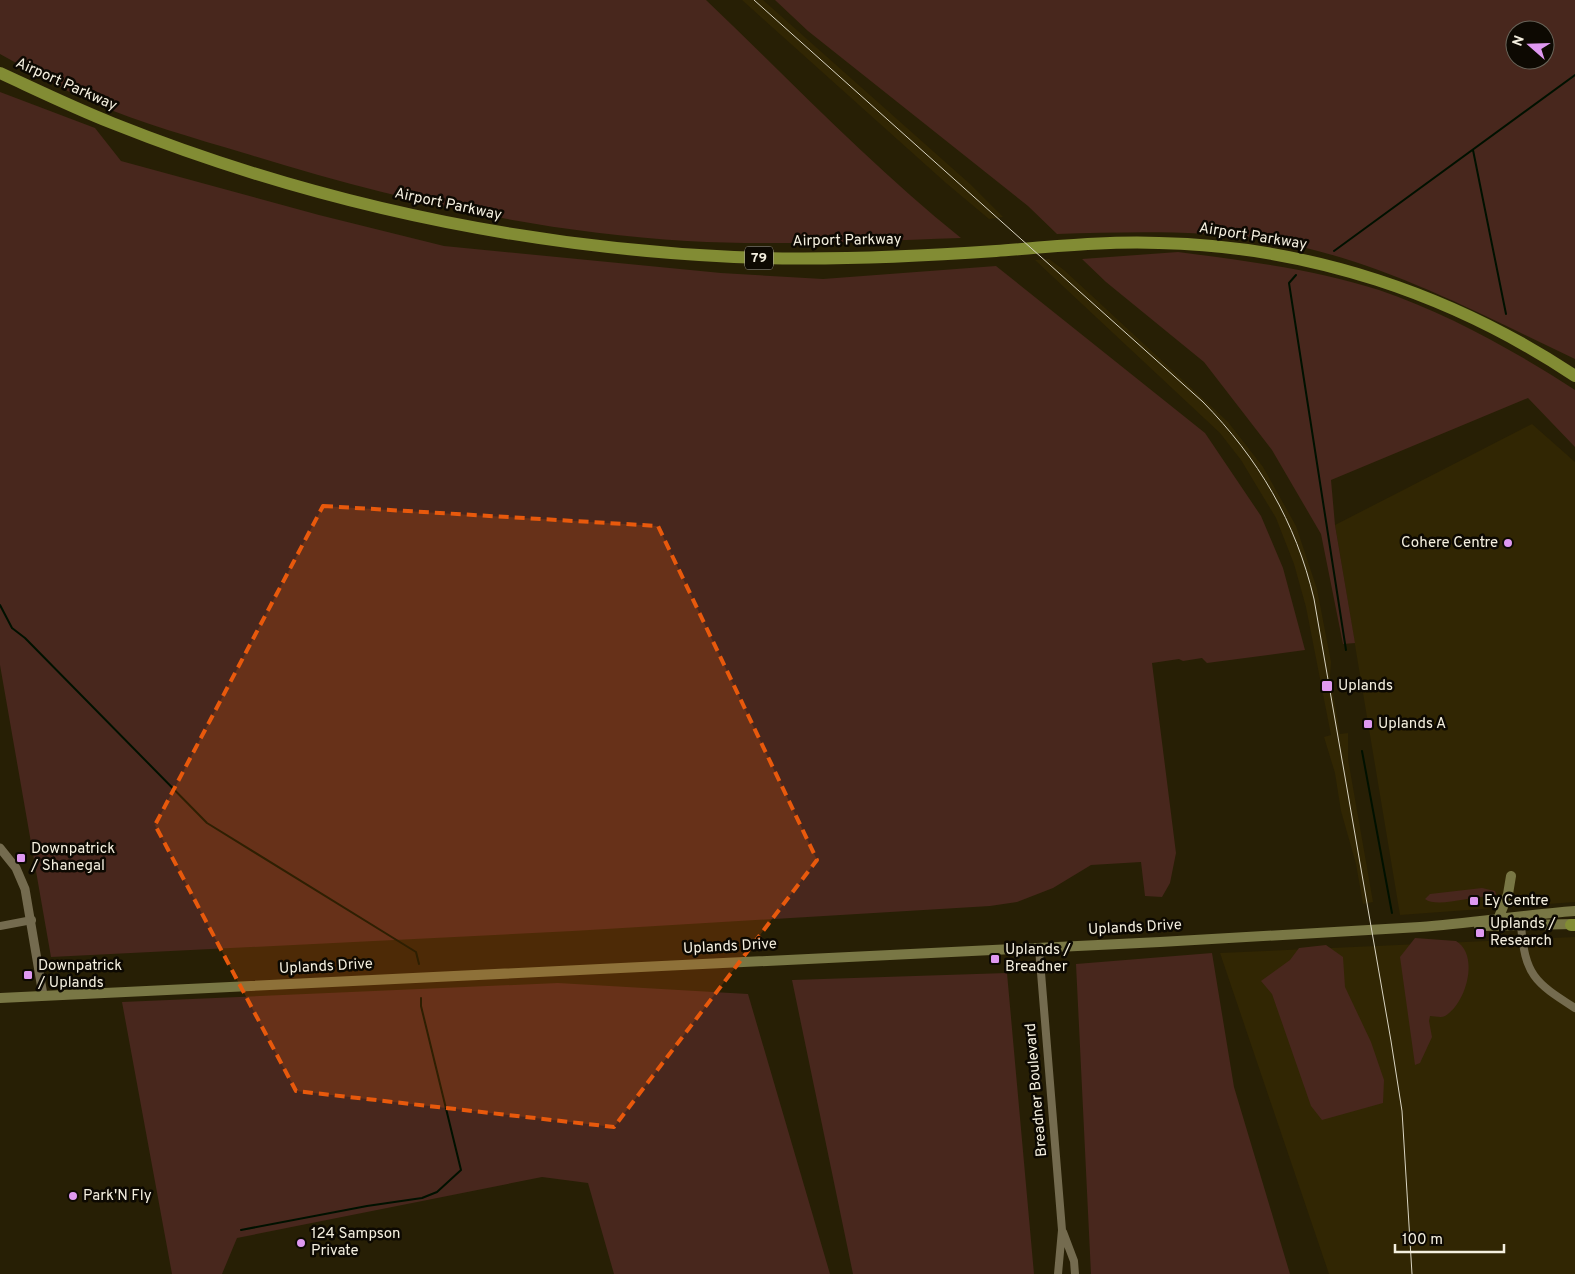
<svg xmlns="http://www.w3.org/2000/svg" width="1575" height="1274" font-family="Overpass,sans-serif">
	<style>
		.built { fill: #312603 }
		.green { fill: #48271d; fill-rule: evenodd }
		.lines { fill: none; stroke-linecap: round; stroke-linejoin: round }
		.stream { stroke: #010; stroke-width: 2 }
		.minor { stroke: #746b4f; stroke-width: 8 }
		.tertiary { stroke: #746b4f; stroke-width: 9 }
		.secondary { stroke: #797745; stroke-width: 10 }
		.trunk { stroke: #828c34; stroke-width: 12 }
		.tram { stroke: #dad5c3; stroke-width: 1 }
		.marked { fill: #e8590c; fill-opacity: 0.2; stroke: #e8590c; stroke-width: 4; stroke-dasharray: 10 6; stroke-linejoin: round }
		.poi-dot { fill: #df98f1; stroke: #0d0902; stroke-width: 2 }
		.labels { text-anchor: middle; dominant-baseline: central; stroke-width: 5; stroke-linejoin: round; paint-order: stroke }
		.shield { fill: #0d0902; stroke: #afaa9d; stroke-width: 1 }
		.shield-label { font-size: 14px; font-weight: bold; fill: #f4efdf }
		.street-label { font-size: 15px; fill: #f4efdf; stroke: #0d0902 }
		.poi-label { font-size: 15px; fill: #f4efdf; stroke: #0d0902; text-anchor: start }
	</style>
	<rect width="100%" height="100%" fill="#271f05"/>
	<!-- built -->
	<path class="built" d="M742,0H763L970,184L1003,217L989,219L946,183Z
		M1049,259L1064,270L1228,422L1263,467L1296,526L1317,589L1331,662L1330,676L1340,734L1348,733V759L1373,902L1363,904L1356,864L1341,811L1335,773L1324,737L1331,735L1306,607L1294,564L1276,518L1241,460L1220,433L1035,260Z
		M1532,424L1575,462V902L1400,915L1335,525Z
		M1575,937V1274H1329L1220,953Z"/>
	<!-- green -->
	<path class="green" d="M0,0H706C790,80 870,165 961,238C870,241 778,246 687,241C536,232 388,198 244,153C193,138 142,123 93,103C61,89 30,70 0,54Z
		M775,0H1575V359C1474,311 1373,256 1261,239C1194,230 1125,232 1057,234L1028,206L808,31ZM1515,30H1545V60H1515Z
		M0,92L95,128L121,161L319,215L444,246L721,273L823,279L996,266L1205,433L1261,516L1283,568L1305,650L1207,663L1202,658L1183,661L1179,659L1152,663L1176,853L1170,883L1162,897L1145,896L1141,862L1091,865L1053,888L1017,902L990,906L573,931L51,957L0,665Z
		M1178,252C1246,261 1314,269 1379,290C1447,313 1515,351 1575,390V447L1528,398L1331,480L1335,525L1355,643L1343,644L1321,534L1272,450L1204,362L1106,282L1082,259Z
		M1482,888L1495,891L1496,894L1494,897C1476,894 1438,909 1425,899L1430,894Z
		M1415,938L1456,941C1480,955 1466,1004 1445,1016C1441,1018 1435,1016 1430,1016L1429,1021L1432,1037L1420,1063L1415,1065L1400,957Z
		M1326,945L1343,957L1345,987L1371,1042L1384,1080L1383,1103L1322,1120L1311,1106L1272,994L1261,981L1290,960L1299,948Z
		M1212,953L1234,1087L1290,1274H1091L1076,964Z
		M1007,973L1034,1274H853L792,980Z
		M558,983L748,994L830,1274H614L588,1183L542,1177L237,1238L222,1274H172L122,1002Z"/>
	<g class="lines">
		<!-- stream -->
		<path class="stream" d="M1473,150L1506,314
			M1334,251L1575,75
			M1296,275L1289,283L1346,650
			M0,605L12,628L25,638L207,823L416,952L419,964
			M1362,751L1392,913
			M241,1230L367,1206L422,1198L437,1192L461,1170L421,1006V998"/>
		<!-- minor -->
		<path class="minor" d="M1521,925C1525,975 1534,982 1575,1008
			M0,926L32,920
			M1039,948L1062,1230L1058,1274
			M1063,1232L1074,1261L1075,1274"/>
		<!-- tertiary -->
		<path class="tertiary" d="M0,848L16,868L25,889L43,995"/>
		<!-- secondary -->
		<path class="secondary" d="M1499,917L1508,894L1511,876
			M1479,926L1575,924
			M0,998L1160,942L1420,927C1472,923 1523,915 1575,911"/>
		<!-- trunk -->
		<path class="trunk" d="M0,73C37,90 74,108 112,123C310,202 521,247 734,257C821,261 909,257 996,251C1050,247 1105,241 1159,243C1308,246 1452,294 1575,376
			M1571,925H1575"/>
		<!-- tram -->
		<path class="tram" d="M754,0L1203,402C1258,458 1296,522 1314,599L1391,1041L1402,1111L1412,1274"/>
	</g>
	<!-- marked area -->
	<path class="marked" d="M323,506L658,526L817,860L614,1127L296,1091L155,825Z"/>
	<!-- markers -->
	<g class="poi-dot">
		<circle cx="1508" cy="543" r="5"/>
		<rect x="1321" y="680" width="12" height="12" rx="2.5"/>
		<rect x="1363" y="719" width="10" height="10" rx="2.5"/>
		<rect x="16" y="853" width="10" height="10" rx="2.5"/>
		<rect x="1469" y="896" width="10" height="10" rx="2.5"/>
		<rect x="1475" y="928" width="10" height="10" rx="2.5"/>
		<rect x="990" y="954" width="10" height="10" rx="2.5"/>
		<rect x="23" y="970" width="10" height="10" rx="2.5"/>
		<circle cx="73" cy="1196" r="5"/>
		<circle cx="301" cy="1243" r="5"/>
	</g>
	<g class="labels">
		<!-- shield labels -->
		<rect class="shield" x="745" y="246.5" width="28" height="23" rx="4"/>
		<g class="shield-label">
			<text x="759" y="258">79</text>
		</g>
		<!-- street labels -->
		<g class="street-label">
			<text transform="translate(66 85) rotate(24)">Airport Parkway</text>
			<text transform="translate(448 205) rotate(12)">Airport Parkway</text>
			<text transform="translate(1253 237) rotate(9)">Airport Parkway</text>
			<text transform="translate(847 241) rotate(-1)">Airport Parkway</text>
			<text transform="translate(1135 928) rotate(-3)">Uplands Drive</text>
			<text transform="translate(730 947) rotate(-3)">Uplands Drive</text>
			<text transform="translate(326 967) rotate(-3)">Uplands Drive</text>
			<text transform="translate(1037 1090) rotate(-95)">Breadner Boulevard</text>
		</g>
		<!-- poi labels -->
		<g class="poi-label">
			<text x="1498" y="543" text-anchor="end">Cohere Centre</text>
			<text x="1338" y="686">Uplands</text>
			<text x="1378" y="724">Uplands A</text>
			<text x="31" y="849">Downpatrick<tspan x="31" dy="17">/ Shanegal</tspan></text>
			<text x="1484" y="901">Ey Centre</text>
			<text x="1490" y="924">Uplands /<tspan x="1490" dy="17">Research</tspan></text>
			<text x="1005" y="950">Uplands /<tspan x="1005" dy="17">Breadner</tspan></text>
			<text x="38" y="966">Downpatrick<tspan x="38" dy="17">/ Uplands</tspan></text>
			<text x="83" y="1196">Park'N Fly</text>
			<text x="311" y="1234">124 Sampson<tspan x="311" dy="17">Private</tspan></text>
		</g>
	</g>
	<!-- north arrow -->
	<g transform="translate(1530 45) rotate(290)"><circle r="24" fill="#0d0902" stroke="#69655a"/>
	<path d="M0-4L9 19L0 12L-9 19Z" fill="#df98f1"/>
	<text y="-8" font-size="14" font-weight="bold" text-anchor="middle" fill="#f4efdf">N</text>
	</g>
	<!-- scale -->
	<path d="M1395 1244v8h109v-8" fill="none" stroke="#f4efdf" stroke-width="2.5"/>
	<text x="1402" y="1244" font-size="15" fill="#f4efdf" stroke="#0d0902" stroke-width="4" paint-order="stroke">100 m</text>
</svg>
